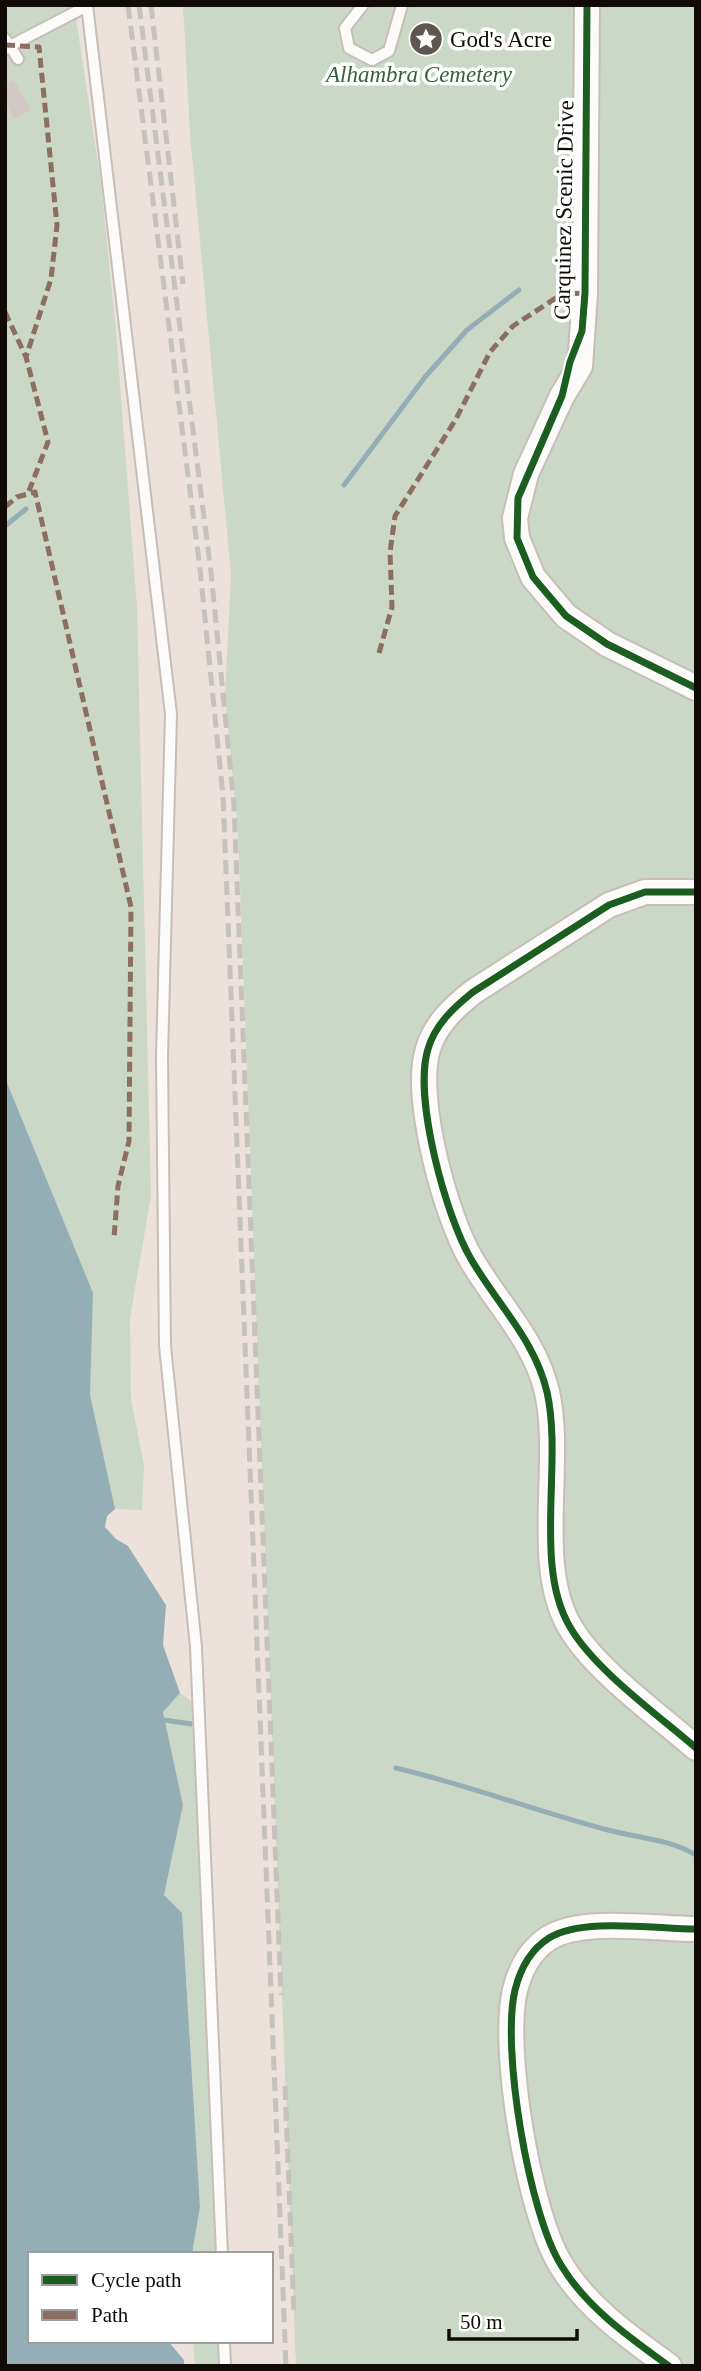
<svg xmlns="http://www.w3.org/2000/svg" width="701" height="2371" font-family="'Times New Roman',serif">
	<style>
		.green { fill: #ccd8c7 }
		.water { fill: #94aeb5 }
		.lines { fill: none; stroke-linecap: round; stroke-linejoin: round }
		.stream { stroke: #94aeb5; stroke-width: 5 }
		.building { fill: #d2c9c6 }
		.service-casing { stroke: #c6beb8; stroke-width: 14 }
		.tertiary-casing { stroke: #c6beb8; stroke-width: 28 }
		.service { stroke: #fcfbfa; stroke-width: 10 }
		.tertiary { stroke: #fcfbfa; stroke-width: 24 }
		.rail { stroke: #c4c1bf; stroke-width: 5; stroke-dasharray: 14 7; stroke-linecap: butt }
		.quiet { stroke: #8d6e63; stroke-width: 5; stroke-dasharray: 10 5; stroke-linecap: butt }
		.cycleway-casing { stroke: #fff; stroke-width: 11 }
		.cycleway { stroke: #1b5e20; stroke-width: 7 }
		.labels { text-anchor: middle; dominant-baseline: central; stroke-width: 7; stroke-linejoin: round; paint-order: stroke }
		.poi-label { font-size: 23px; fill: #100b06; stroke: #fff; text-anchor: start }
		.park-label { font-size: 23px; font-style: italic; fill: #33623d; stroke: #fff }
		.street-label { font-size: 23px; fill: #100b06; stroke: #fff }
	</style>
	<rect width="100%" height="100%" fill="#ece2db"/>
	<!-- green -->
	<path class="green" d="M5,5H74L101,183L116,331L137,607L151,1196L130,1318L131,1399L144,1466L142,1510L115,1509L46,1384L5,1433Z
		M183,5H696V2366H296L238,832L225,695L231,575L190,134Z
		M180,1693L199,1706L222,2254H192L200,2207L182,1913L164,1895L183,1805L163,1712Z
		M193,2341H224L225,2366H195Z"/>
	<!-- water -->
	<path class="water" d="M5,1078L93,1293L90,1395L115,1509L107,1516L105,1527L116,1539L128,1546L166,1605L163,1645L180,1693L163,1712L183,1805L164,1895L182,1913L200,2207L192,2254H30V2341H168L184,2360V2366H5Z"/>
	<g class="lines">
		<!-- stream -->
		<path class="stream" d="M344,485L425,377L467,330L519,290
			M5,526L26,509
			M164,1720L191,1724
			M396,1768C468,1785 536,1811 608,1830C637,1838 670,1839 696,1855"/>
	</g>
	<!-- building -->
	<path class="building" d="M14,80L31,110L14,119L5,102V85Z"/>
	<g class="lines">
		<!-- service casing -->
		<g class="service-casing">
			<path id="service" d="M87,5L171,714L162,1056L165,1346L196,1647L222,2254
				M363,5L345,28L349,48L372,60L389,51L402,5
				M5,39L10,46L87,6
				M5,49L10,46L18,59
				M224,2341L225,2366"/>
		</g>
		<!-- tertiary casing -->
		<g class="tertiary-casing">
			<path id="tertiary" d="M587,5L585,293L580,366L562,396L526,474L515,518L517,538L533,577L566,616L607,644L696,688
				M696,892H645L609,905L473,992C453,1008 435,1025 428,1049C413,1097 446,1217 471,1259C497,1304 535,1340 547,1392C563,1463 533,1565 570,1627C594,1669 658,1715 696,1748
				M669,2366C630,2338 586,2307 561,2265C529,2214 501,2049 515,1990C520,1970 530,1950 549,1938C582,1917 656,1929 696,1929"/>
		</g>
		<!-- service -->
		<use href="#service" class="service"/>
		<!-- tertiary -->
		<use href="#tertiary" class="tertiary"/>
		<!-- rail -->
		<path class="rail" d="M128,5L200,569L223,796L286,2366
			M139,5L211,572L234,805L281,1995
			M151,5L183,284
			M285,2086L294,2313"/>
		<!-- quiet -->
		<path class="quiet" d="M5,45L39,47L57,225L51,279L26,357L48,442L29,491
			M5,312L26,357
			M5,507L17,497L35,492L131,907L129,1141L118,1186L114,1238
			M379,653L392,607L390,552L395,516L456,419L490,352L513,326L562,294L585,293"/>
		<!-- cycleway casing -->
		<g class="cycleway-casing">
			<path id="cycleway" d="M587,5L585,293L582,331L570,362L562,396L518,498L517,538L533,577L566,616L607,644L696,688
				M696,892H645L609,905L473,992C453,1008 435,1025 428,1049C413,1097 446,1217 471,1259C497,1304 535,1340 547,1392C563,1463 533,1565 570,1627C594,1669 658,1715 696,1748
				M669,2366C630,2338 586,2307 561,2265C529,2214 501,2049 515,1990C520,1970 530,1950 549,1938C582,1917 656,1929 696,1929"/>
		</g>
		<!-- cycleway -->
		<use href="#cycleway" class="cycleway"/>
	</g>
	<!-- icons -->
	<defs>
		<g id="sight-disc" transform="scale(1.75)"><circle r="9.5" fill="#5d5651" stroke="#fff"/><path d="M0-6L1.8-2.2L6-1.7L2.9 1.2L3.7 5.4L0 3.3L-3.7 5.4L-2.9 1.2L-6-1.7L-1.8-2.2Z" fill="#fff"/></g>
	</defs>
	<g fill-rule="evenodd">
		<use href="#sight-disc" x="426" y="39"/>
	</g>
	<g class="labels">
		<!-- poi labels -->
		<g class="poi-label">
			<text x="450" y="39">God's Acre</text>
		</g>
		<!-- park labels -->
		<g class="park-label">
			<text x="419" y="74">Alhambra Cemetery</text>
		</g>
		<!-- street labels -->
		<g class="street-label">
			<text transform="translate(564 210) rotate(-89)">Carquinez Scenic Drive</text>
		</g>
	</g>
	<!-- border -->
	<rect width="701" height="2371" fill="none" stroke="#100b06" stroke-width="14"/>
	<!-- legend -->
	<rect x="28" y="2252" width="245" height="91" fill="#ffffff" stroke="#9f9d9b" stroke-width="2"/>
	<rect x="42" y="2275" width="35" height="10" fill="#1b5e20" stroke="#9f9d9b" stroke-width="2"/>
	<text x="91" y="2287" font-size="21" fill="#100b06">Cycle path</text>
	<rect x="42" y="2310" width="35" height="10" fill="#8d6e63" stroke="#9f9d9b" stroke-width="2"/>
	<text x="91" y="2322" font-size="21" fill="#100b06">Path</text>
	<!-- scale -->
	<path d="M449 2329v10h128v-10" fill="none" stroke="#100b06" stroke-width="3.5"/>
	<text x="460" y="2329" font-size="21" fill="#100b06" stroke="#ffffff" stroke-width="5" paint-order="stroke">50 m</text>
</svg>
